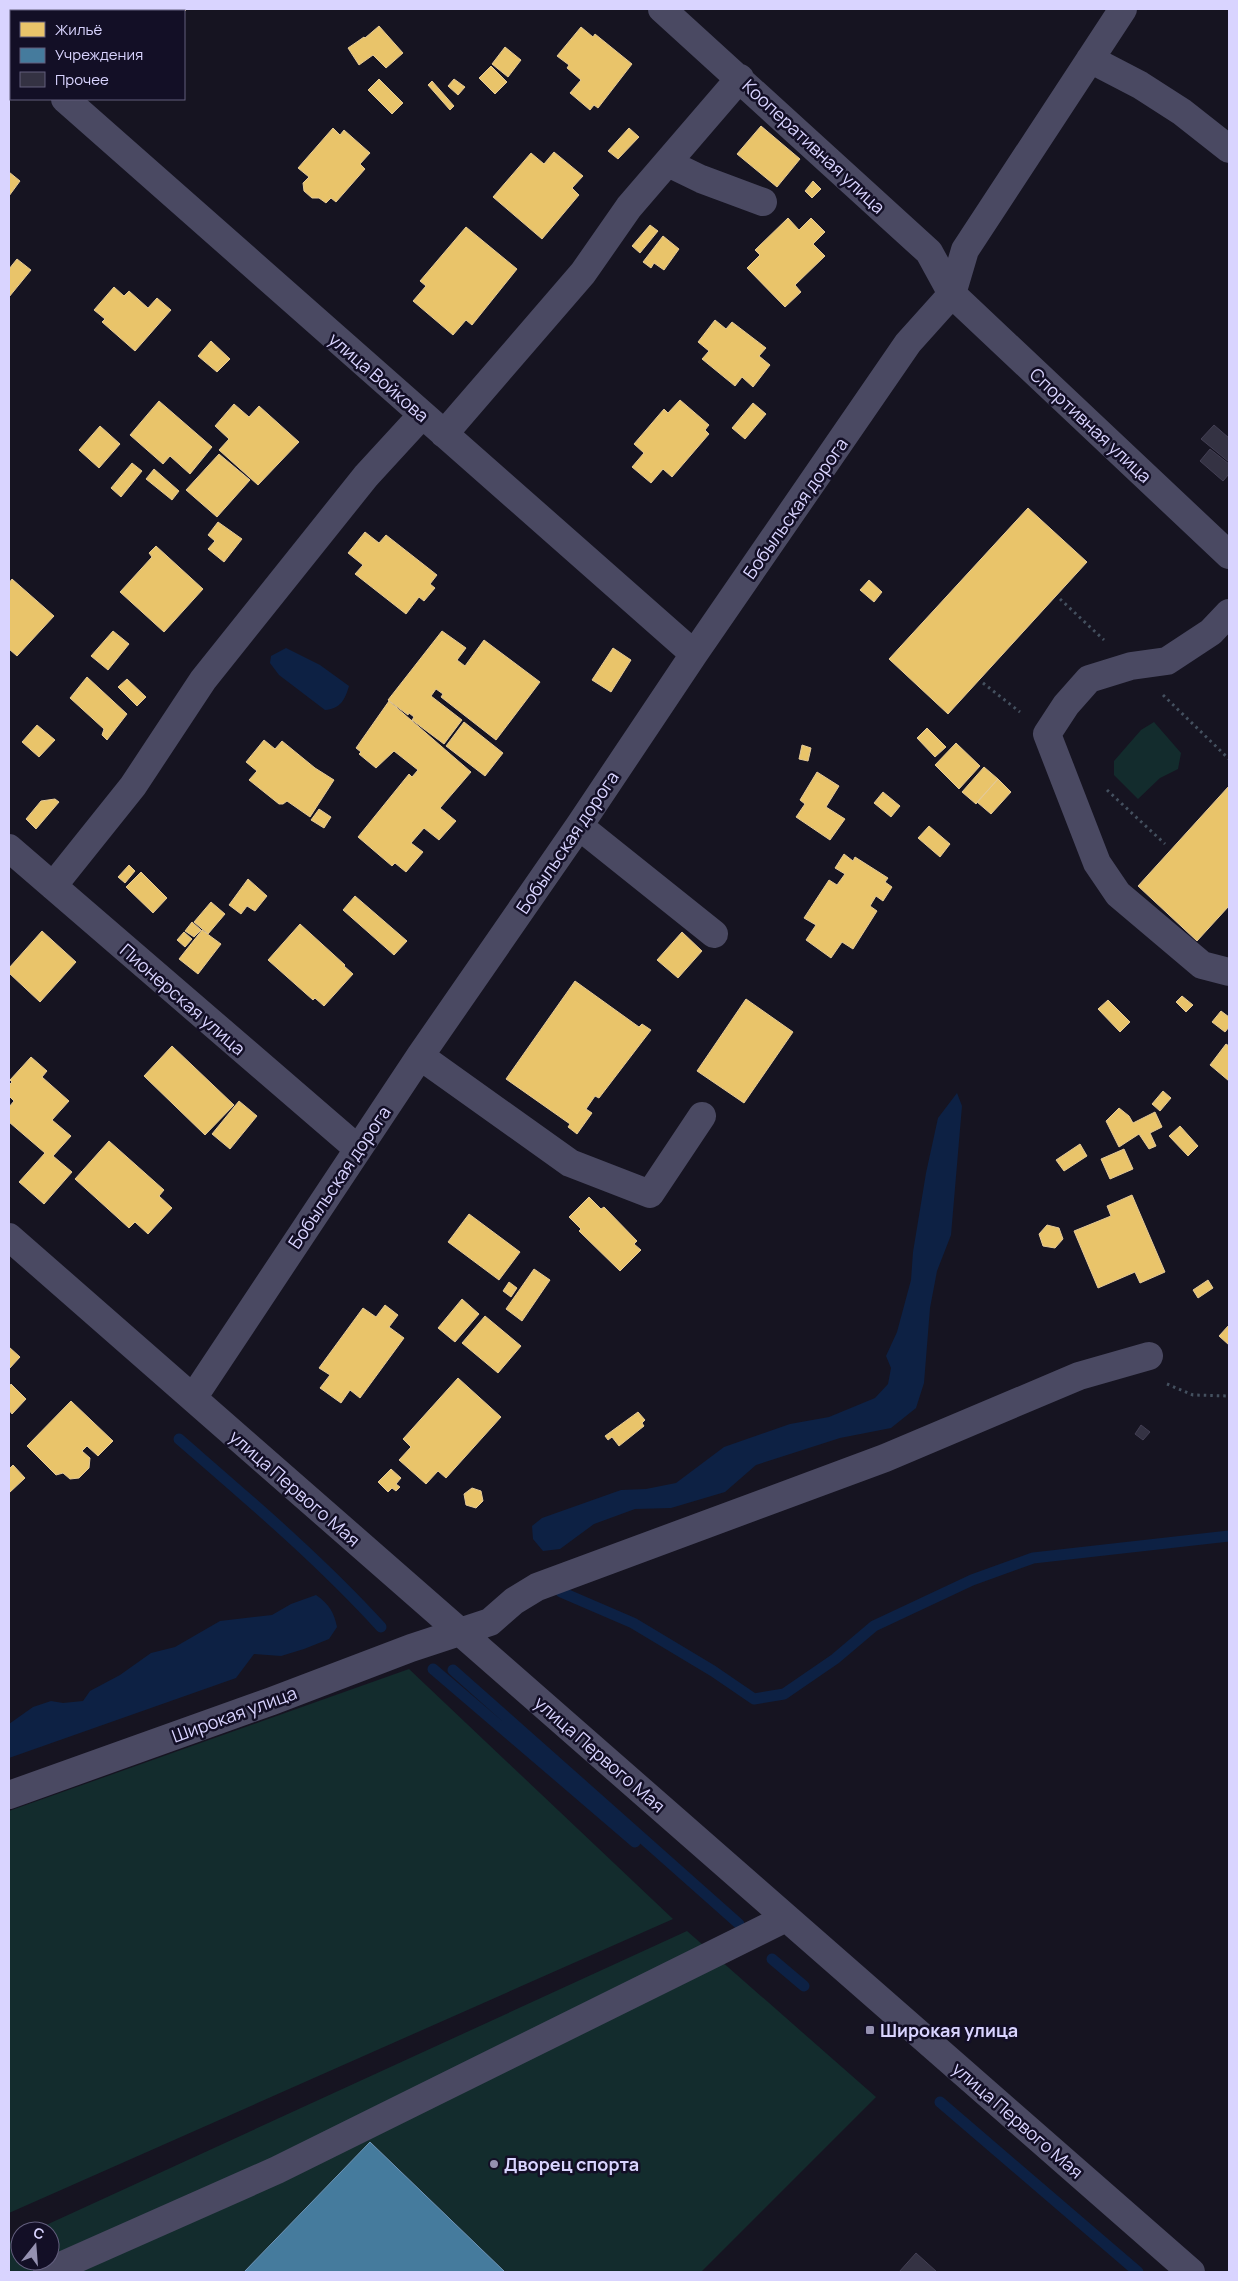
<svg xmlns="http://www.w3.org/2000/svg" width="1238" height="2281" font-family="Manrope,sans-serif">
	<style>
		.green { fill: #132c2d }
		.water { fill: #0d2144 }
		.homes { fill: #e9c46a; stroke: #e4c997 }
		.public { fill: #457b9d; stroke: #7196ba }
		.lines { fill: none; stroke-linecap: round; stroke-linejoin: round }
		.stream { stroke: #0d2144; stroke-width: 11 }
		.building { fill: #343243; stroke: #433f54 }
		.path { stroke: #44505f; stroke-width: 3; stroke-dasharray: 2.5 4; stroke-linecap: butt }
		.minor { stroke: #4a4962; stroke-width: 28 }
		.poi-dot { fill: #9591b1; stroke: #130f26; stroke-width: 2 }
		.labels { text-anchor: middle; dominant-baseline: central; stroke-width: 5; stroke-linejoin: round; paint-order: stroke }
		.street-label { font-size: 18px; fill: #d9d4ff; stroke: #130f26 }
		.poi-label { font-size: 18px; font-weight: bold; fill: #d9d4ff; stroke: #130f26; text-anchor: start }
	</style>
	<rect width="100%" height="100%" fill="#161421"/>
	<!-- green -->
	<path class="green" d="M1154,722L1181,753L1178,769L1160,778L1138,799L1114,775V761L1141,730Z
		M409,1669L673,1919L9,2213V1811Z
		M687,1931L876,2097L701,2272H9V2242L20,2237V2261H50V2231H33Z"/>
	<!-- water -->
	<path class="water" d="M286,648L320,665L349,686C345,700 340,709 325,710L279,675L270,663L271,656Z
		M957,1093L962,1106L951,1235L937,1271L930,1308L924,1383L916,1408L891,1428L840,1438L756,1465L725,1492L671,1508L635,1509L594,1524L560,1549L543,1551L533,1539L532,1526L542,1518L621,1490L646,1489L676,1483L724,1447L790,1424L829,1417L875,1398L888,1384L891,1368L886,1356L897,1332L911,1280L913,1252L926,1173L938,1118Z
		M316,1595C329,1604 334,1612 337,1627L329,1639L304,1649L281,1656L254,1654L236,1678L9,1758V1724L33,1707L51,1701L63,1703L83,1701L90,1691L120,1675L151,1653L175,1647L220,1621L272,1615L291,1604Z"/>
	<!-- homes -->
	<path class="homes" d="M83,9H187L184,12L81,11Z
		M379,26L403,53L386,68L373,55L359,65L348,48L364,37L365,38Z
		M581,27L593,37L595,34L632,64L598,108L594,105L590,110L570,93L581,80L567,68L569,65L557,56Z
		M505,47L521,60L508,77L492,64Z
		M491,66L507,82L495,94L479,78Z
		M379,79L403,103L392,114L368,90Z
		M454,79L465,87L458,95L448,86Z
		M432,81L454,106L450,110L428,85Z
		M761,126L800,159L777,187L737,154Z
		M333,128L340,135L344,130L370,153L360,164L365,169L336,202L331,198L326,203L319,198H312L304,191L303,183L309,177L298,168Z
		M629,128L639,137L618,159L608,151Z
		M554,152L583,176L572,188L579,195L542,239L493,197L531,153L544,164Z
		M9,172L20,181L9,196Z
		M813,181L821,189L812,198L805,191Z
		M788,218L799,230L811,218L825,232L813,244L825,256L795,285L801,292L785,307L747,268L760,255L755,250Z
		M650,225L658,231L640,253L632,246Z
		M466,227L517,269L472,325L466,320L453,335L413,301L426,286L420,281Z
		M663,236L679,249L664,270L654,263L651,268L643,262Z
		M17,259L31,270L9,297V269Z
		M114,287L124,296L129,291L148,308L157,298L171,310L135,351L102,322L105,319L94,310Z
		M715,320L726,329L732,322L766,348L759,356L770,365L753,387L742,377L735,386L702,359L709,351L698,342Z
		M211,341L230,359L217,372L198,356Z
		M680,400L709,425L705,430L709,434L672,477L663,469L651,483L632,467L644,453L634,444L664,409L668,413Z
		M159,401L212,447L190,474L170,456L163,464L130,435Z
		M753,403L766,414L745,439L732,428Z
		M234,404L249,417L259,406L299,442L258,485L219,450L229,439L215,426Z
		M100,426L120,444L99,468L79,450Z
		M219,454L250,480L217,517L186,490Z
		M132,463L142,471L121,497L111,488Z
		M154,469L179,491L172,500L146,479Z
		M1028,508L1087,562L948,714L889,659Z
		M218,522L242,539L224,562L208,549L215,541L208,535Z
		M365,532L379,543L386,535L437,575L430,584L435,588L424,601L419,597L406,614L355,574L363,565L348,553Z
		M156,546L203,589L164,632L120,592L152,557L149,553Z
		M12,579L54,616L17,656L9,649V583Z
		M869,580L882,592L874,602L860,590Z
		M113,631L129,644L108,670L91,656Z
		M442,631L466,648L457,660L465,666L484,640L540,682L496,740L441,697L443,694L436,689L431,696L462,720L444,744L412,720L414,717L409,713L408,715L388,700Z
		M613,648L631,660L611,692L592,680Z
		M87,677L127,714L107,740L102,735L104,729L70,698Z
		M127,679L146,697L137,706L118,687Z
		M389,701L471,772L440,808L456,821L439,840L424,828L411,843L423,852L406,872L395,863L392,866L358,837L409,774L412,777L418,770L394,751L376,768L359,754L361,752L356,748Z
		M464,722L503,753L485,776L446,746Z
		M37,725L55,740L39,757L22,742Z
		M927,728L946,747L935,757L917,738Z
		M264,740L275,749L282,741L315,768L334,780L310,817L287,801L283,804H279L249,780L257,771L246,762Z
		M956,743L980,766L959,789L935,765Z
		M802,745L811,748L808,761L799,759Z
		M984,767L998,779L976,804L962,792Z
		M817,772L839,786L826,807L845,819L830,840L796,817L805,804L800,800Z
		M998,779L1011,792L991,814L977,802Z
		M1229,786V906L1197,941L1138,886Z
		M883,792L900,806L891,817L874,803Z
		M55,799L59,802L36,829L26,819L41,801Z
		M319,809L331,817L324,828L311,820Z
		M929,826L950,844L940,857L918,838Z
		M844,854L853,861L855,857L888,878L885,882L892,887L883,901L876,896L870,906L877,911L853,949L842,942L831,958L806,940L816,925L804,918L829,880L837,885L845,874L835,868Z
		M129,865L135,871L125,883L118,877Z
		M141,872L167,898L153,913L126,887Z
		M248,879L267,896L255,911L247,906L241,914L229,905Z
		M355,896L407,941L394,955L343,910Z
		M211,902L225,914L208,934L194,922Z
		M192,922L201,930L194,937L185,931Z
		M300,924L345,965L344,966L353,974L324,1006L315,998L313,1000L268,960Z
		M202,930L221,944L198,974L179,959Z
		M42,931L76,962L40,1002L9,973V968Z
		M184,932L192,939L185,947L177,940Z
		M682,932L702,951L678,978L657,960Z
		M575,981L639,1027L642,1024L651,1030L599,1098L595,1096L586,1109L592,1113L577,1134L568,1127L570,1124L506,1079Z
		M1182,996L1193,1005L1186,1012L1176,1002Z
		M746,999L793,1032L744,1103L697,1071Z
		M1108,1000L1130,1022L1120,1032L1098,1009Z
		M1221,1011L1229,1017V1027L1225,1032L1212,1022Z
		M1226,1044L1229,1046V1081L1210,1065Z
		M172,1046L234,1105L205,1135L144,1076Z
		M31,1057L47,1071L42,1077L69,1101L52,1120L71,1136L53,1156L72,1172L44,1204L19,1182L45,1153L9,1122V1107L14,1101L9,1096V1085L12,1082L10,1080Z
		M1163,1091L1171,1098L1160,1111L1152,1104Z
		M239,1101L257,1116L230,1149L212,1134Z
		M1119,1108L1129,1116L1133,1123L1155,1112L1162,1127L1150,1133L1156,1146L1149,1149L1139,1134L1119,1147L1106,1121Z
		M1180,1126L1198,1146L1188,1156L1169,1136Z
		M109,1141L164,1190L159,1196L172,1208L148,1234L135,1222L129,1228L75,1179Z
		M1080,1144L1087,1156L1064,1171L1056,1160Z
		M1124,1149L1133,1169L1110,1179L1101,1159Z
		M1132,1195L1165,1272L1140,1283L1135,1272L1098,1288L1074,1231L1111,1216L1107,1206Z
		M589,1197L601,1209L604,1207L637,1241L634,1244L641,1250L620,1271L579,1231L581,1229L569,1217Z
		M469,1214L520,1252L499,1280L448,1242Z
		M1047,1225L1059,1228L1063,1239L1055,1248L1043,1246L1039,1234Z
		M534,1269L550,1280L522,1321L506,1309Z
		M1208,1280L1213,1288L1198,1298L1193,1290Z
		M509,1282L517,1288L511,1297L503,1291Z
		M462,1299L479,1314L455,1342L438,1328Z
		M385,1305L398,1315L389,1327L404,1338L360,1398L350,1390L341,1403L320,1388L330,1375L319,1368L363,1308L376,1317Z
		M485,1316L521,1346L498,1373L462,1343Z
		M1229,1325V1345L1219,1336Z
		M9,1347L20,1357L9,1369Z
		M458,1378L501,1417L446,1478L438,1471L426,1484L399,1460L411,1447L403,1439Z
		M11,1384L26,1399L12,1414L9,1410V1387Z
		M71,1401L113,1441L98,1456L87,1446L82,1451L90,1458L89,1468L79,1478L70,1479L63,1473L56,1475L27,1446Z
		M638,1412L645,1420L642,1423L644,1426L619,1446L612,1437L608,1440L605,1436Z
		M13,1465L25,1478L9,1493V1469Z
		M391,1469L401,1478L396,1484L400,1487L396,1491L392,1488L388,1492L378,1482Z
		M472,1488L481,1491L483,1501L476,1508L466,1505L464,1494Z"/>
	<!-- public -->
	<path class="public" d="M370,2142L505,2272H244Z"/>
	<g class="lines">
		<!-- stream -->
		<path class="stream" d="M179,1439C248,1499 319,1559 381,1627
			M561,1592L633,1623L713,1671L754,1699L784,1694L835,1659L874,1626L972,1580L1033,1558L1229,1536
			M433,1669L635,1842
			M453,1670L739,1924
			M772,1959L804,1986
			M940,2102L1138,2272"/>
	</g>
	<!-- building -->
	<path class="building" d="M1214,425L1229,438V462L1201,439Z
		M1210,449L1229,464V474L1223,481L1200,461Z
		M1141,1425L1150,1432L1143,1440L1135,1434Z
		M916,2253L937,2272H899Z"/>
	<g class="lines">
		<!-- path -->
		<path class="path" d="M1060,599L1104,640
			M983,683L1020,712
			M1163,695L1229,759
			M1107,790L1165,844
			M1167,1384L1193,1395L1229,1396"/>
		<!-- minor -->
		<path class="minor" d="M662,9L929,252L952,294L1229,555
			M9,49L11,52
			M1090,59L1140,85L1182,112L1229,149
			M65,99L694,654
			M668,163L701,179L763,202
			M444,434L583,273L629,207L740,78
			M1229,613L1211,632L1167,661L1131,666L1089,679L1066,705L1047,734L1097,863L1118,894L1202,965L1229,972
			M579,826L714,934
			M9,848L358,1149
			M53,886L133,786L203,680L366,476L422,415
			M420,1056L570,1163L650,1194L702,1116
			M9,1237L1191,2272
			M193,1398L420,1056L579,826L694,654L908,343L952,294L965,250L1123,9
			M9,1795L272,1701L411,1648L490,1622L514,1601L537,1587L885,1458L1079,1376L1149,1356
			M47,2272L277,2170L786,1918"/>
	</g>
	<!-- markers -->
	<g class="poi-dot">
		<rect x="865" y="2025" width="10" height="10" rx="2.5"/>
		<circle cx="494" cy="2164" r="5"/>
	</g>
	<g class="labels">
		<!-- street labels -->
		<g class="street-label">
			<text transform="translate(814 146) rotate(43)">Кооперативная улица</text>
			<text transform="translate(379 377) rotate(41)">улица Войкова</text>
			<text transform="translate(1091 425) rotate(43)">Спортивная улица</text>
			<text transform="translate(795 508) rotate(-55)">Бобыльская дорога</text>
			<text transform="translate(567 842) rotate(-56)">Бобыльская дорога</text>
			<text transform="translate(183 999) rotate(41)">Пионерская улица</text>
			<text transform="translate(339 1177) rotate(-56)">Бобыльская дорога</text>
			<text transform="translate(295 1488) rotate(41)">улица Первого Мая</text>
			<text transform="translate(234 1714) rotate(-20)">Широкая улица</text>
			<text transform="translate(600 1754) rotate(41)">улица Первого Мая</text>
			<text transform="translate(1018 2120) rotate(41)">улица Первого Мая</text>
		</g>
		<!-- poi labels -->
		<g class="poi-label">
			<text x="880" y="2030">Широкая улица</text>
			<text x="504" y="2164">Дворец спорта</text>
		</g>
	</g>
	<!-- border -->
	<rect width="1238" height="2281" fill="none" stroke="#d9d4ff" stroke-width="20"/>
	<!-- legend -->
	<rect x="10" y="10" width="175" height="90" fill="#130f26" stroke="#625e7d"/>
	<rect x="20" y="22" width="25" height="15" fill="#e9c46a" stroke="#625e7d"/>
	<text x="55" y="35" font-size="15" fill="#d9d4ff">Жильё</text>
	<rect x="20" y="48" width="25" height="15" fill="#457b9d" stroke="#625e7d"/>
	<text x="55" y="60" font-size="15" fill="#d9d4ff">Учреждения</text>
	<rect x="20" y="72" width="25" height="15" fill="#343243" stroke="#625e7d"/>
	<text x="55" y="85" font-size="15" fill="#d9d4ff">Прочее</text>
	<!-- north arrow -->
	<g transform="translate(35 2246) rotate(17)"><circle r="24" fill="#130f26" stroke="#625e7d"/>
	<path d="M0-4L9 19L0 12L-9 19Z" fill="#9591b1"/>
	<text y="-8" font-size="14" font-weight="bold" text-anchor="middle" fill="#d9d4ff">С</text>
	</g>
</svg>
